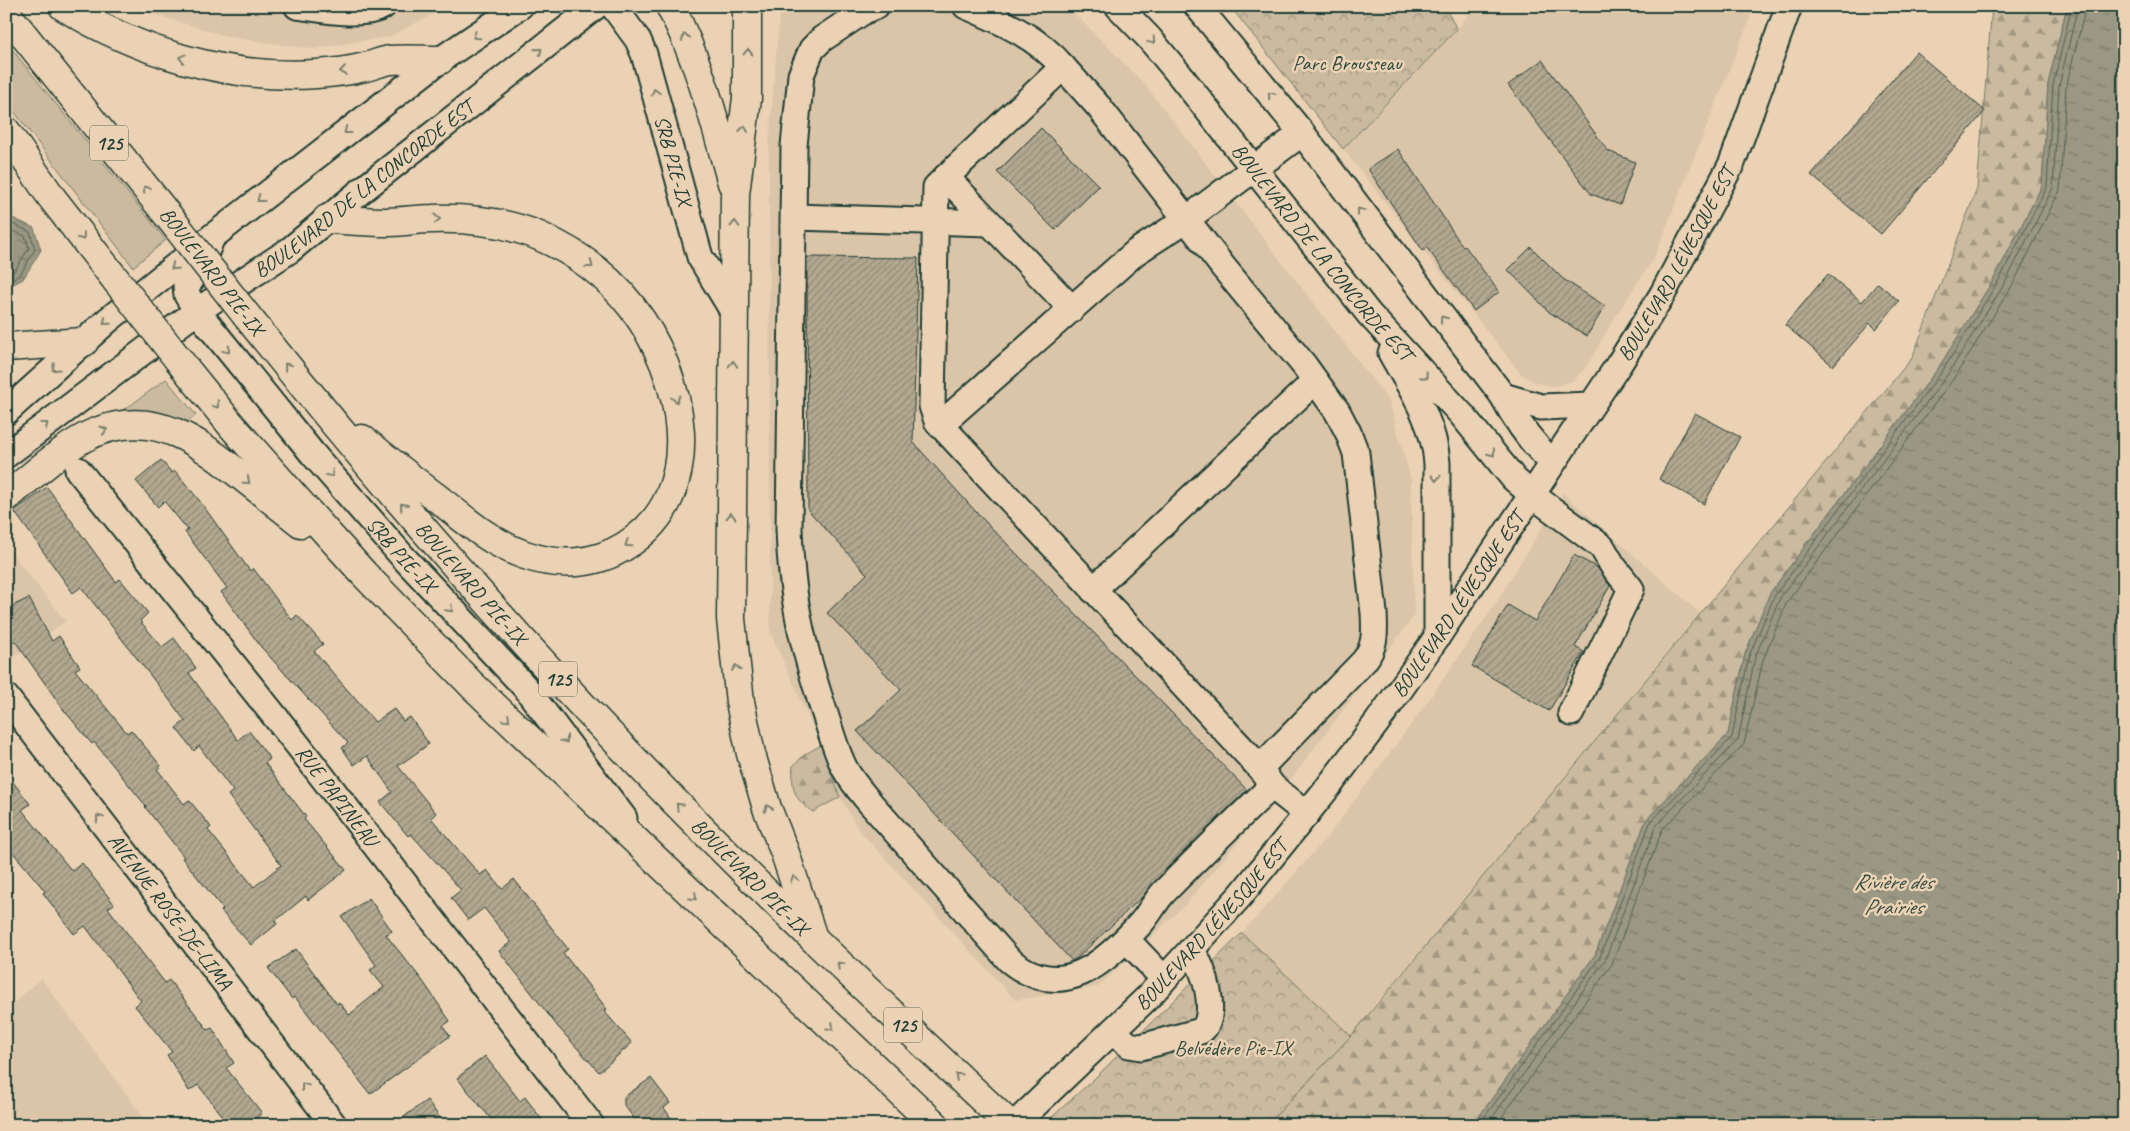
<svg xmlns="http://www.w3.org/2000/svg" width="2130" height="1131" font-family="Caveat,sans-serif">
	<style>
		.built { fill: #dbc5a9 }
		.grass { fill: #caba9f; stroke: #747c6a }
		.forest { fill: url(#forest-firs); stroke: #747c6a }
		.park { fill: url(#park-crowns); stroke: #747c6a }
		.water { fill: url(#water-ripples); stroke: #697363 }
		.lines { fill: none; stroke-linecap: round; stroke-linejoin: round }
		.shore { stroke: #506153; stroke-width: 1 }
		.building { fill: url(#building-hatch); stroke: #1f3d34 }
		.minor-casing { stroke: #1f3d34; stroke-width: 29 }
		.highway-casing { stroke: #1f3d34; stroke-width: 31 }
		.minor { stroke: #ecd2b4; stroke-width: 25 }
		.highway { stroke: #ecd2b4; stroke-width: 28 }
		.highway-bridge-casing { stroke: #1f3d34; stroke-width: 31; stroke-linecap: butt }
		.highway-bridge { stroke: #ecd2b4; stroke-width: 28 }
		.oneway { stroke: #7b806e }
		.labels { text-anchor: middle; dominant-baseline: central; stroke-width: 5; stroke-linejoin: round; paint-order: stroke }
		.shield { fill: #ecd2b4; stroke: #5c6a5a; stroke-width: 1 }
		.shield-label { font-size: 20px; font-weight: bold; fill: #1f3d34 }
		.park-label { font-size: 21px; fill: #304a3f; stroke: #ecd2b4 }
		.street-label { font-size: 21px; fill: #1f3d34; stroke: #ecd2b4 }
		.water-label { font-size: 22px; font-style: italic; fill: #314a40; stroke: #ecd2b4 }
	</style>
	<defs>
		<pattern id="forest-firs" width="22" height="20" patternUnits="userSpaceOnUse" patternTransform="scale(1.25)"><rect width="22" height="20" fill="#caba9f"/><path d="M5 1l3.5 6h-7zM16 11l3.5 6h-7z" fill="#a39882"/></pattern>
		<pattern id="park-crowns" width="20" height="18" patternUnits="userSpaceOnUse" patternTransform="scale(1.25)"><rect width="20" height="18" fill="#caba9f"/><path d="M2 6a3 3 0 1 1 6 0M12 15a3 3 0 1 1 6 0" fill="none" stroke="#a39882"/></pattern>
		<pattern id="water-ripples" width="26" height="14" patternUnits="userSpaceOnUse" patternTransform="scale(1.25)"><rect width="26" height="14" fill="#9a9782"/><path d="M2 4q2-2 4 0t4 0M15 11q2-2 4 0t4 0" fill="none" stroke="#7d7c6b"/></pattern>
		<pattern id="building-hatch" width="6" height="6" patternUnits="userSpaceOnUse" patternTransform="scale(1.25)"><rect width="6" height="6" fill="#b3a890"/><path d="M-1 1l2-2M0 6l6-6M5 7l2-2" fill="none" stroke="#918a76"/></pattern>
	</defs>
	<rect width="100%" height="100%" fill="#ecd2b4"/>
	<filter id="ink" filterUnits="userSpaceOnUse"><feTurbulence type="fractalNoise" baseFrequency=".02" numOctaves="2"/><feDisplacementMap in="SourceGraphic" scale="10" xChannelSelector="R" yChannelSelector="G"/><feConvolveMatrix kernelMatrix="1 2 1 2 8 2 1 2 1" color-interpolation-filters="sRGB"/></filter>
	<g filter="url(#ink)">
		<!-- built -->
		<path class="built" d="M126,6H450L389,37L312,49L229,37Z
			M780,6H1064L1073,12L1143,82L1389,401L1411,479L1414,616L1295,774L1187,903L1098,987L1015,1000L858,829L840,797L821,745L770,632L769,143Z
			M1475,6H1755L1654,258L1615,317L1587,366L1573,381L1553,386L1537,383L1521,374L1343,149L1457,29Z
			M1563,493L1700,613L1351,1036L1242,933L1328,836L1410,726L1494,606Z
			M6,546L66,621L6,663Z
			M41,978L149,1125H6V1010Z"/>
		<!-- grass -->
		<path class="grass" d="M6,42L166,240L133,267L6,101Z
			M166,379L196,415L185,425L117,413L131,405Z"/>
		<!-- forest -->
		<path class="forest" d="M1992,6H2067L2048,84L2042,186L1995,277L1939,367L1770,593L1745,654L1728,734L1646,820L1595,955L1473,1125H1267L1351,1036L1912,358L1977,189Z
			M821,745L840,797L813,812C794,800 791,788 793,766L804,755Z"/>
		<!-- park -->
		<path class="park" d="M1230,6H1444L1457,29L1343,149Z
			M1242,933L1351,1036L1267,1125H1059L1052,1117L1095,1078Z"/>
		<!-- water -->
		<path class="water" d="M2067,6H2124V1125H1473L1595,955L1646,820L1728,734L1745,654L1770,593L1939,367L1995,277L2042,186L2048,84Z
			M6,215L34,228L41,250L23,279L6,288Z"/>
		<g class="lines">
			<!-- shore -->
			<path class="shore" d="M6,221L30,232L35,249L20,275L6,282
				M6,228L25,236L29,248L15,270L6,275
				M1479,1125L1600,957L1650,823L1732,737L1749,656L1775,595L1943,370L1999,280L2047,187L2053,85L2072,6
				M1487,1125L1605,960L1656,826L1738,740L1755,657L1780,598L1948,374L2005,283L2053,188L2059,86L2078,6
				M1496,1125L1612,964L1662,830L1744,744L1763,660L1787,602L1954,378L2012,286L2060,190L2066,87L2086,6"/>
		</g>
		<!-- building -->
		<path class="building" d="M1916,52L1985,111L1881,234L1811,175Z
			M1542,60L1608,151L1635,162L1620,205L1591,194L1508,85Z
			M1041,128L1099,186L1055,230L997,172Z
			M1398,149L1463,247L1465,246L1499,292L1474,311L1427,248L1423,251L1368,169Z
			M1531,247L1563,279L1605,306L1587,336L1549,312L1508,270Z
			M807,257L918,258L913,442L977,513L1247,790L1166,869L1143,896L1076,959L1072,961L857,731L901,690L827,613L867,574L808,510Z
			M1828,274L1862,302L1878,283L1899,301L1876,329L1870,323L1833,366L1785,325Z
			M1695,413L1740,437L1704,504L1659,479Z
			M161,460L172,473L175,471L199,500L250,571L253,568L292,620L297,615L323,644L314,651L375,722L394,709L403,721L410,717L429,744L398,766L436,813L431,818L480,875L487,870L502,889L514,879L568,949L563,953L607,1009L604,1011L632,1043L599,1072L558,1027L499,951L511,942L484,908L468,920L451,898L461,890L411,834L408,836L380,802L392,792L367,756L354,765L342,748L348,743L261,647L221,592L227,588L185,532L188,530L164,501L158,507L136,481Z
			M47,487L116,582L120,579L148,613L140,621L162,647L174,638L196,668L189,673L238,740L249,731L270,759L265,763L306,817L304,819L346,870L308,900L306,896L275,921L277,924L251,945L221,911L223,909L182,858L184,857L145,807L146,806L94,742L92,744L63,709L15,641L13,642L6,628V609L29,598L52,641L59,636L80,667L75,670L127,733L131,730L161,766L157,769L184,804L189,800L211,827L208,830L254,887L281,865L228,795L233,791L199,746L194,751L176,728L185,721L168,698L81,587L73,593L14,511Z
			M1574,555L1598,568L1610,586L1575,647L1584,652L1549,711L1472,666L1508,605L1535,621Z
			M6,773L30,804L22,810L72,871L82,863L114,904L108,908L165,983L169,980L208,1030L212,1028L234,1063L226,1068L262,1113L248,1125H230L198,1085L189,1091L167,1055L172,1052L135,1006L141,1001L85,926L74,934L43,893L45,891L6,844Z
			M369,898L392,931L386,935L422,980L450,1021L443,1026L450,1036L370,1094L295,997L292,999L268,968L296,949L337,1004L339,1002L349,1015L384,987L370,970L376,965L342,917Z
			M485,1056L520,1101L525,1097L546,1125H496L457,1078Z
			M651,1078L670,1103L664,1108L676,1125H639L624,1105V1097Z
			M427,1100L445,1125H393Z"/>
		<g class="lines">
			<!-- minor casing -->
			<g class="minor-casing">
				<g id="minor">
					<path d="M297,6C320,9 363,18 383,6"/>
					<path id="s1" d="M613,6L638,40L644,54L700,257L734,313"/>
					<path d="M876,6L864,11L822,39L812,49L801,75L794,146L789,529C791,597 802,644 823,708C830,728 835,750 845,769C852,782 862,793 872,805L1009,960C1062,1003 1105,963 1141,923C1149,914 1155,902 1163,893C1199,856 1235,821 1272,786"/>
					<path d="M966,6C1001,21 1039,38 1063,67"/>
					<path id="s2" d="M1118,6L1149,38L1179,74L1369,314L1462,415L1514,479L1531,494L1602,547L1613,566L1631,589L1571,713"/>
					<path d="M1197,6L1302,133L1503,396C1516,421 1531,443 1552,462"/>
					<path d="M946,177L936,187L932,406L937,421L1260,768L1272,786L1307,814"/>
					<path d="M794,217L989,223"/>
					<path id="s3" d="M212,237L199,270L186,286L187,295L197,311L312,453L403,557L525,687L624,818"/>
					<path d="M1072,309L946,177L1063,67L1099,107L1224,268L1304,365L1337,411L1348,432L1356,453L1374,613C1375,631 1376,646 1364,661L1260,768"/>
					<path d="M1391,353C1411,389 1434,421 1437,463V637"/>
					<path d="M1503,396L1541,407L1591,405"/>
					<path d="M6,412L108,320L212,237L440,60L520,6"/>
					<path d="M940,425L1136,252L1187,219L1302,133"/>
					<path id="s4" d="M6,455L197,311L290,250L361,191L596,6"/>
					<path id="s5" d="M78,470L297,744L591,1125"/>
					<path d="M1093,590L1315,381"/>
					<path id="s6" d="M6,697L334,1125"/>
					<path d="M1126,939L1164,979"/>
					<path d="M1113,1032L1129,1045L1141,1047L1201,1031C1219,1017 1205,966 1191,951"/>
					<path id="s7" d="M1014,1125L1148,997L1240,896L1329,786L1378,721L1437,637L1619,364L1662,295L1732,163L1789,6"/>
				</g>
			</g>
			<!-- highway casing -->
			<g class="highway-casing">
				<g id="highway">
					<path d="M63,6C138,52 228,80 316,74C333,73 349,71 365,67C374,65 382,61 391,60C407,59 424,60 440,60"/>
					<path d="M670,6C700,62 715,123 732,183"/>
					<path d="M747,6V98L735,194L731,619L740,702L751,754L767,808L785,853L812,935"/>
					<path d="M6,13L177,227"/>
					<path d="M6,131L52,198L116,280"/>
					<path d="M327,219C347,220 367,222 387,222C402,222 417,219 432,219C468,218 506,222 539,236C576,252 608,276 632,307C683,373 711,494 625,546C595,565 559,567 525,555C493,544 467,522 441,501C414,481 388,460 362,439"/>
					<path id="s8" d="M246,315C365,464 489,609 621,746C746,877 878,1001 1010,1125"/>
					<path d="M6,347L84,342"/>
					<path d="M185,368L232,426L300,503L364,574L472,685L935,1125"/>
					<path d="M6,497C33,476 65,445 96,432C156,408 200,443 244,478C263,493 282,508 301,523"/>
				</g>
			</g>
			<!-- minor -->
			<use href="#minor" class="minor"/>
			<!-- highway -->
			<use href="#highway" class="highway"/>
			<!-- highway-bridge casing -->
			<g class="highway-bridge-casing">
				<path id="highway-bridge" d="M177,227L246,315
					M116,280L185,368"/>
			</g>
			<!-- highway-bridge -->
			<use href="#highway-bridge" class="highway-bridge"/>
		</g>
		<!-- one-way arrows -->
		<defs><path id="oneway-chevron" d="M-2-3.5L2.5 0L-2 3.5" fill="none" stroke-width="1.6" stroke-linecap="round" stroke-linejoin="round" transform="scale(1.25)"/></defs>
		<g class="oneway">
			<use href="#oneway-chevron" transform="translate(476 36) rotate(146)"/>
			<use href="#oneway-chevron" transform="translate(685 37) rotate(-114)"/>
			<use href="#oneway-chevron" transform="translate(1152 41) rotate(50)"/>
			<use href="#oneway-chevron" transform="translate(539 51) rotate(-39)"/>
			<use href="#oneway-chevron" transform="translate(748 52) rotate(-89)"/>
			<use href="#oneway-chevron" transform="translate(182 58) rotate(-165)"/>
			<use href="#oneway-chevron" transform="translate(343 71) rotate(172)"/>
			<use href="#oneway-chevron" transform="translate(655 92) rotate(-105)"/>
			<use href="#oneway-chevron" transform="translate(1271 95) rotate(-130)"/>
			<use href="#oneway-chevron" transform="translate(744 129) rotate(-83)"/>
			<use href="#oneway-chevron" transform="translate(347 131) rotate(142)"/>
			<use href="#oneway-chevron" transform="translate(146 189) rotate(-129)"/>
			<use href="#oneway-chevron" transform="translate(260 199) rotate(142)"/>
			<use href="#oneway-chevron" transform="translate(1360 211) rotate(-127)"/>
			<use href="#oneway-chevron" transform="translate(437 219)"/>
			<use href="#oneway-chevron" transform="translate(735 224) rotate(-89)"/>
			<use href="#oneway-chevron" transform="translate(82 237) rotate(52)"/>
			<use href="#oneway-chevron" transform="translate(590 265) rotate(37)"/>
			<use href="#oneway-chevron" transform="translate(174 267) rotate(141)"/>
			<use href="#oneway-chevron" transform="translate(1443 319) rotate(-128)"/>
			<use href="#oneway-chevron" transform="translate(106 322) rotate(139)"/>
			<use href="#oneway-chevron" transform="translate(227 350) rotate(50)"/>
			<use href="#oneway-chevron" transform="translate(733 364) rotate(-89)"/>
			<use href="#oneway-chevron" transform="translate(287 366) rotate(-129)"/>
			<use href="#oneway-chevron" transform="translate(55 368) rotate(137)"/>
			<use href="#oneway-chevron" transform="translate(1425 376) rotate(47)"/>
			<use href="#oneway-chevron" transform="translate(676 399) rotate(76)"/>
			<use href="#oneway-chevron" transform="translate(216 405) rotate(51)"/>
			<use href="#oneway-chevron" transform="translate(45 425) rotate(-38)"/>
			<use href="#oneway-chevron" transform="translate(104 430) rotate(-17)"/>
			<use href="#oneway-chevron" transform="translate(1492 453) rotate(51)"/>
			<use href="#oneway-chevron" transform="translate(331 474) rotate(49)"/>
			<use href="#oneway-chevron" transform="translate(1436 478) rotate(91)"/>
			<use href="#oneway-chevron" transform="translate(247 481) rotate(39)"/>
			<use href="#oneway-chevron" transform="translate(403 506) rotate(-131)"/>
			<use href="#oneway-chevron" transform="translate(731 516) rotate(-89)"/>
			<use href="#oneway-chevron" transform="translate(628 544) rotate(147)"/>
			<use href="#oneway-chevron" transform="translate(450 609) rotate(47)"/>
			<use href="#oneway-chevron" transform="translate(736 668) rotate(-97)"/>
			<use href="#oneway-chevron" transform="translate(507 719) rotate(44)"/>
			<use href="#oneway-chevron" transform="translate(565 740) rotate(53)"/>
			<use href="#oneway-chevron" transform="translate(679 806) rotate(-134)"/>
			<use href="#oneway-chevron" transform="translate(768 808) rotate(-109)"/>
			<use href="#oneway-chevron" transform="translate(99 818) rotate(-127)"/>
			<use href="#oneway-chevron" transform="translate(794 879) rotate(-108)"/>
			<use href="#oneway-chevron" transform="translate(694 897) rotate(43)"/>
			<use href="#oneway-chevron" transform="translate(840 965) rotate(-136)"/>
			<use href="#oneway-chevron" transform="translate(831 1027) rotate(43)"/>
			<use href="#oneway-chevron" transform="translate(958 1076) rotate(-137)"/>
			<use href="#oneway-chevron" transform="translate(304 1086) rotate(-127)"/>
		</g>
	</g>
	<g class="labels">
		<!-- shield labels -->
		<g class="shield">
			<rect x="90" y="125.5" width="38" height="35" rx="4"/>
			<rect x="539" y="661.5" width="38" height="35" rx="4"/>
			<rect x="884" y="1007.5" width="38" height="35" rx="4"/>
		</g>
		<g class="shield-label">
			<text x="109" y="143">125</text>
			<text x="558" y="679">125</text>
			<text x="903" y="1025">125</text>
		</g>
		<!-- park labels -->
		<g class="park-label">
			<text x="1347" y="63">Parc Brousseau</text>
			<text x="1233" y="1048">Belvédère Pie-IX</text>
		</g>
		<!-- street labels -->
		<g class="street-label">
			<text stroke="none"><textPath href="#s1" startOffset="168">SRB PIE-IX</textPath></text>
			<text stroke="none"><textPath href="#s4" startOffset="446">BOULEVARD DE LA CONCORDE EST</textPath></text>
			<text stroke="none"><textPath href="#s2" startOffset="320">BOULEVARD DE LA CONCORDE EST</textPath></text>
			<text stroke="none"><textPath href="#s7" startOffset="1091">BOULEVARD LÉVESQUE EST</textPath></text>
			<text transform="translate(212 271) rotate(52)">BOULEVARD PIE-IX</text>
			<text stroke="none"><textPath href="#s3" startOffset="402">SRB PIE-IX</textPath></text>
			<text stroke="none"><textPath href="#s8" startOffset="350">BOULEVARD PIE-IX</textPath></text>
			<text stroke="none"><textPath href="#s7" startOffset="686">BOULEVARD LÉVESQUE EST</textPath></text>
			<text stroke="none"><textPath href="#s5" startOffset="416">RUE PAPINEAU</textPath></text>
			<text stroke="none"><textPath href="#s8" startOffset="755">BOULEVARD PIE-IX</textPath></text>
			<text stroke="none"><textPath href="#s6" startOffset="270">AVENUE ROSE-DE-LIMA</textPath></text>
			<text stroke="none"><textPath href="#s7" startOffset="281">BOULEVARD LÉVESQUE EST</textPath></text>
		</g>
		<!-- water labels -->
		<g class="water-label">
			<text x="1893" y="882">Rivière des<tspan x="1893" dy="25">Prairies</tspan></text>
		</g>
	</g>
	<!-- margin -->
	<rect width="2130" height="1131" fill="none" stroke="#ecd2b4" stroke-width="25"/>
	<rect x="12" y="12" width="2105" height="1106" fill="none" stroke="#1f3d34" stroke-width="2" filter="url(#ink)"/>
</svg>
